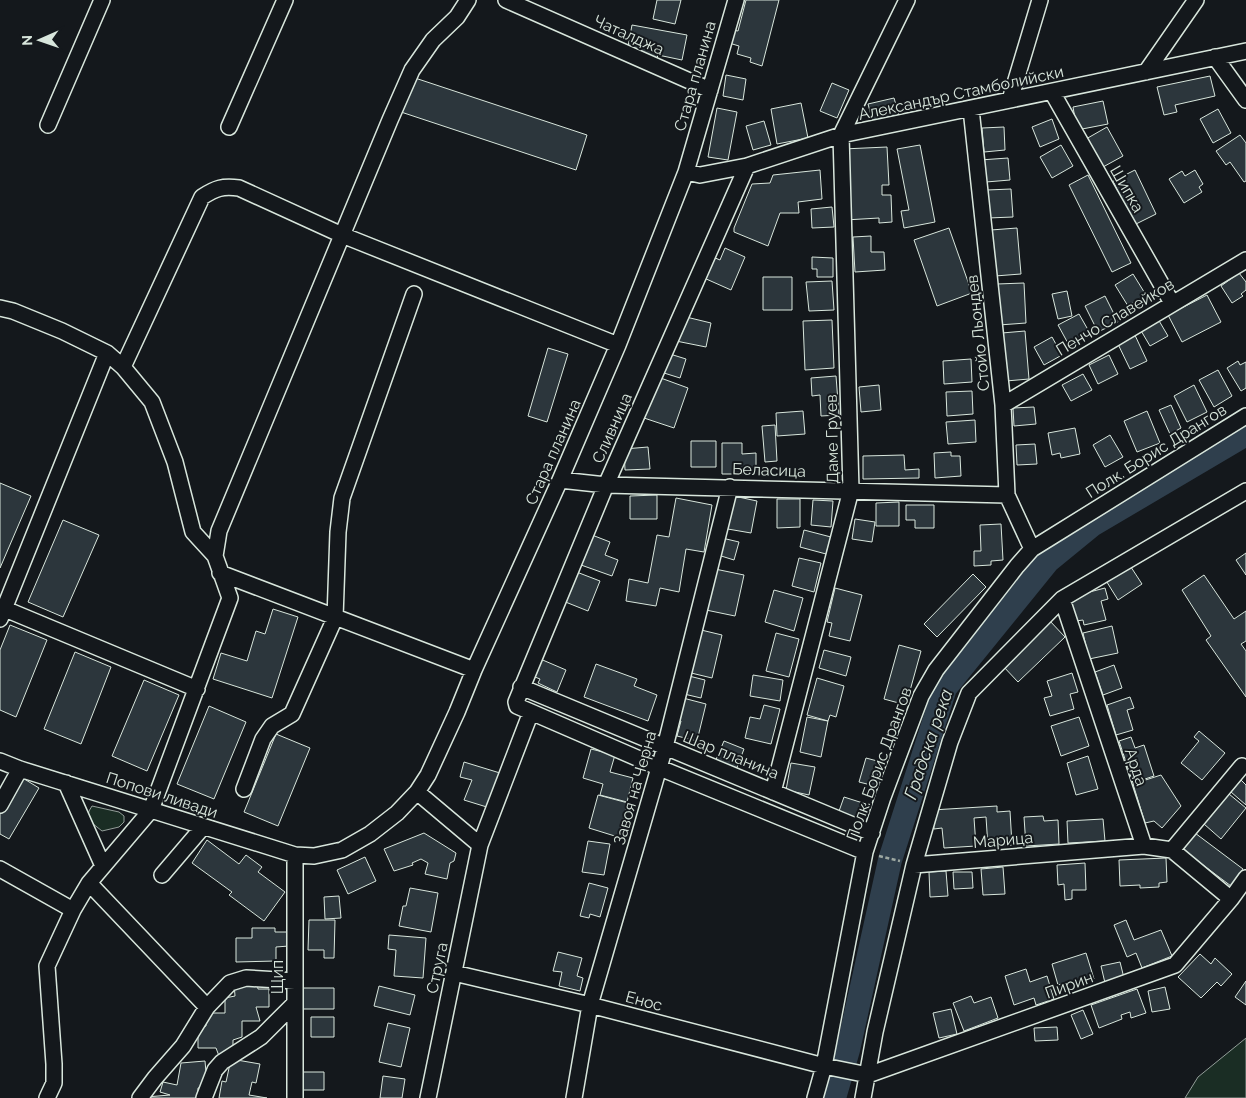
<svg xmlns="http://www.w3.org/2000/svg" width="1246" height="1098" font-family="Raleway,sans-serif">
	<style>
		.green { fill: #1a2d24; stroke: #939e99 }
		.lines { fill: none; stroke-linecap: round; stroke-linejoin: round }
		.river { stroke: #2f3f4d; stroke-width: 24 }
		.building { fill: #2c363c; stroke: #d8e6dc }
		.minor-casing { stroke: #d8e6dc; stroke-width: 18 }
		.path { stroke: #9da8a2; stroke-width: 2.5; stroke-dasharray: 4 2.5; stroke-linecap: butt }
		.minor { stroke: #14181c; stroke-width: 15 }
		.labels { text-anchor: middle; dominant-baseline: central; stroke-width: 4; stroke-linejoin: round; paint-order: stroke }
		.street-label { font-size: 16px; fill: #d8e6dc; stroke: #14181c }
		.water-label { font-size: 18px; font-style: italic; fill: #d8e6dc; stroke: #14181c }
	</style>
	<rect width="100%" height="100%" fill="#14181c"/>
	<!-- green -->
	<path class="green" d="M92,806L119,812L124,816V822L119,827L102,831L92,823L88,816L89,811Z
		M1246,1038V1098H1185L1198,1077Z"/>
	<g class="lines">
		<!-- river -->
		<path class="river" d="M834,1098L848,1050L890,860L945,688L1048,561L1092,525L1246,434"/>
	</g>
	<!-- building -->
	<path class="building" d="M657,0H681L675,24L653,19Z
		M746,0H779L762,66L750,62L751,58L737,54L739,46L729,43L733,30L738,31Z
		M632,25L687,35L682,60L658,55L657,58L627,52Z
		M726,75L746,79L743,100L723,96Z
		M1210,76L1215,96L1175,105L1177,112L1164,115L1157,87Z
		M412,77L587,135L576,170L401,112Z
		M832,83L849,90L837,118L820,111Z
		M894,98L900,119L874,126L868,104Z
		M1103,101L1108,124L1077,130L1073,107Z
		M801,103L808,138L777,144L771,109Z
		M717,108L737,112L728,160L708,157Z
		M1218,109L1231,133L1213,143L1200,119Z
		M1052,119L1059,139L1040,147L1032,127Z
		M764,121L771,145L753,150L746,126Z
		M1004,127L1005,150L984,152L982,128Z
		M1107,127L1123,156L1103,167L1086,139Z
		M1240,135L1246,143V181L1244,182L1230,162L1226,165L1216,151Z
		M920,145L935,222L904,228L901,211L909,210L897,149Z
		M1061,145L1073,166L1052,178L1040,157Z
		M887,147L889,185H882V195H891L892,222L879,223V218L845,220L843,149Z
		M1008,158L1010,180L986,182L980,160Z
		M820,170L822,199L798,202L799,213H780L768,246L734,232V228L752,184L770,183L773,175Z
		M1135,170L1156,214L1134,225L1113,181Z
		M1195,170L1203,184L1199,187L1202,192L1184,203L1169,179L1182,171L1185,176Z
		M1088,175L1131,263L1112,272L1069,185Z
		M1011,189L1013,217L988,218L987,190Z
		M832,207L834,227L812,228L811,209Z
		M949,228L972,293L937,306L914,240Z
		M1017,228L1021,274L995,276L991,230Z
		M871,236V252H884L885,270L855,272L853,237Z
		M725,248L745,257L731,290L704,278L713,257L720,260Z
		M812,257L833,258V277H817V269H812Z
		M1239,273L1246,282V290L1241,294L1243,296L1232,303L1221,286Z
		M1133,274L1146,295L1128,306L1115,285Z
		M763,277H792V310H763Z
		M832,281L834,310L809,311L806,282Z
		M1024,283L1026,323L999,325L997,284Z
		M1067,291L1072,316L1058,319L1052,294Z
		M1207,295L1221,322L1182,342L1168,315Z
		M1105,296L1118,322L1098,332L1085,306Z
		M1079,314L1091,335L1070,347L1058,325Z
		M682,316L711,323L706,347L676,341Z
		M1158,319L1168,336L1150,346L1140,329Z
		M832,320L834,368L805,370L803,321Z
		M1025,331L1029,379L1006,381L1002,333Z
		M1133,331L1147,361L1130,369L1116,340Z
		M1052,337L1062,355L1044,365L1034,347Z
		M548,348L568,354L547,422L528,416Z
		M670,354L686,359L680,378L664,373Z
		M1109,355L1118,374L1098,384L1089,365Z
		M971,359L972,382L944,384L943,361Z
		M1238,361L1240,365L1246,362V388L1241,391L1227,368Z
		M1218,370L1232,396L1214,407L1199,380Z
		M1083,374L1092,390L1071,401L1062,385Z
		M836,376L839,415L821,416L820,395L812,396L811,378Z
		M658,377L688,388L674,428L644,418Z
		M879,385L881,410L861,412L859,387Z
		M1194,385L1207,412L1187,422L1174,396Z
		M972,391L973,414L947,416L946,392Z
		M1171,405L1181,428L1170,434L1159,410Z
		M1034,407L1036,424L1014,426L1013,408Z
		M803,411L805,434L777,436L776,413Z
		M1147,411L1160,443L1137,452L1124,421Z
		M975,420L976,442L948,444L946,422Z
		M775,425L777,461L765,462L762,426Z
		M1075,428L1080,454L1061,458L1060,453L1052,455L1048,433Z
		M1110,435L1123,457L1105,467L1093,445Z
		M691,441H716V467H691Z
		M722,443H742V454L756,453V474H722Z
		M1035,444L1037,464L1017,465L1016,445Z
		M648,447L650,469L625,470L624,449Z
		M951,452V456H960L961,476L935,478L934,453Z
		M904,455L905,470L919,469V478L863,479V456Z
		M0,483L31,496L0,568Z
		M657,495V519H630V496Z
		M729,495L757,501L751,533L722,528Z
		M676,498L712,505L704,552L686,549L679,592L660,588L656,606L626,601L629,579L648,583L657,535L669,537Z
		M777,499H800V527L777,528Z
		M813,500L833,501L831,527L811,525Z
		M899,502V526H876V503Z
		M906,505H934V528H915V520H906Z
		M855,519L875,522L872,542L852,539Z
		M63,520L99,535L63,617L28,602Z
		M1001,524L1003,560L991,561V565L974,566V551H981L980,525Z
		M804,530L831,537L826,554L800,547Z
		M592,535L610,542L605,555L618,560L612,576L581,565Z
		M722,538L739,542L734,560L718,555Z
		M1246,553V575L1236,560Z
		M799,558L821,563L814,592L792,586Z
		M1129,564L1142,584L1118,600L1105,579Z
		M715,569L744,575L735,616L706,610Z
		M574,571L600,581L588,611L563,601Z
		M973,574L986,587L937,637L924,624Z
		M1204,575L1234,619L1246,611V641L1241,644L1246,651V697L1206,640L1211,636L1182,590Z
		M835,588L862,595L850,641L829,636L832,623L827,622Z
		M1105,588L1108,599L1101,601L1106,620L1084,625L1083,620L1076,621L1070,597Z
		M774,590L803,598L794,631L765,622Z
		M273,609L298,617L272,698L213,679L221,653L247,661L256,631L265,634Z
		M1049,620L1065,637L1018,682L1002,665Z
		M10,625L47,640L16,717L0,710V650Z
		M1112,626L1118,653L1089,659L1083,633Z
		M697,629L722,635L712,678L687,672Z
		M776,633L799,639L789,677L766,671Z
		M899,645L921,651L906,705L884,699Z
		M824,650L851,657L846,676L819,668Z
		M75,652L111,667L81,744L44,729Z
		M538,658L566,670L557,692L538,683L540,679L530,675Z
		M596,664L637,679L634,686L657,695L648,721L584,697Z
		M1114,665L1122,688L1103,695L1095,672Z
		M1072,673L1078,692L1070,694L1074,709L1050,716L1044,698L1052,696L1047,681Z
		M753,675L783,680L780,701L750,696Z
		M689,676L705,680L701,698L684,694Z
		M817,678L844,686L836,717L830,715L828,721L807,715Z
		M144,680L179,695L147,771L112,756Z
		M1130,697L1134,708L1127,710L1133,730L1116,735L1107,705Z
		M683,698L706,704L697,741L677,736L681,721L677,720Z
		M764,705L780,709L771,744L745,738L750,717L760,719Z
		M209,706L246,722L214,799L177,784Z
		M807,717L828,721L821,757L800,752Z
		M1079,717L1089,746L1061,756L1051,726Z
		M1199,731L1225,753L1202,780L1181,763L1199,741L1194,737Z
		M276,734L310,748L278,826L244,812Z
		M1131,737L1135,748L1144,745L1154,776L1133,783L1119,741Z
		M724,741L744,749L736,770L715,762Z
		M591,749L615,755L610,772L633,778L627,802L600,795L603,784L583,778Z
		M1088,756L1098,789L1076,795L1067,763Z
		M866,758L881,762L875,786L859,782Z
		M464,762L500,773L490,808L464,800L472,780L460,777Z
		M791,763L815,767L809,795L786,790Z
		M1161,775L1181,806L1162,828L1154,821L1145,823L1133,784Z
		M21,777L39,788L9,839L0,834V813Z
		M1241,780L1246,785V805L1231,792Z
		M1229,794L1246,808L1221,839L1204,824Z
		M598,795L628,803L618,837L589,828Z
		M844,797L866,804L860,821L838,814Z
		M997,806V812L1010,811L1012,845L988,847L986,817L974,818L976,846L944,848L942,828L934,829L932,810Z
		M1043,816L1044,821L1058,820L1059,844L1026,846L1024,817Z
		M1103,819L1105,841L1068,843L1067,821Z
		M424,833L456,853L454,861L450,863L447,879L425,874L428,863L421,859L412,863L413,865L394,871L384,849Z
		M1195,833L1243,869L1231,886L1183,850Z
		M207,840L239,864L246,855L262,867L258,872L285,892L264,921L229,895L232,892L192,863Z
		M588,841L610,844L604,875L582,872Z
		M365,857L376,881L348,894L337,870Z
		M1166,858L1167,882L1159,883V887L1140,888V885L1120,886L1119,860Z
		M1085,863L1086,890H1072V899L1065,900L1064,884L1058,885L1057,865Z
		M1003,867L1005,894L983,895L981,869Z
		M946,871L948,896L930,897L929,872Z
		M953,872H972L973,888L954,889Z
		M589,883L608,888L600,917L590,914L589,918L580,916Z
		M410,888L438,893L431,932L399,926L403,906H406Z
		M339,896L341,918L325,919L324,897Z
		M309,920H335L334,958H324V950H308Z
		M1126,920L1134,940L1161,930L1172,956L1142,968L1136,953L1127,957L1114,925Z
		M252,928H275V932H288L289,946L276,947V961L236,962V938H252Z
		M389,935L426,938L423,978L394,976L396,950L388,949Z
		M558,952L582,958L577,976L583,978L580,991L559,986L562,972L553,971Z
		M1086,953L1094,979L1078,984L1077,980L1058,985L1052,964Z
		M1200,954L1211,964L1215,958L1232,974L1221,986L1217,982L1201,998L1178,977Z
		M1120,962L1124,978L1105,983L1101,966Z
		M1026,969L1030,982L1047,976L1054,999L1036,1005L1034,998L1014,1005L1005,976Z
		M1246,981V1005L1235,997Z
		M234,983H257L258,989H269V1007H256L260,1021H242V1037L233,1040V1052L219,1056L216,1048H198V1029L206,1026V1013H225V998L235,996Z
		M379,986L415,995L410,1015L374,1006Z
		M1165,987L1170,1009L1152,1012L1148,991Z
		M303,988H334V1009H303Z
		M1137,989L1146,1013L1131,1018L1130,1012L1121,1015L1122,1019L1099,1028L1091,1005Z
		M971,996L974,1003L991,997L998,1018L964,1031L953,1003Z
		M951,1009L957,1034L939,1038L933,1013Z
		M1083,1010L1093,1034L1081,1039L1071,1015Z
		M311,1017H334V1037H311Z
		M388,1023L410,1028L401,1067L379,1062Z
		M1057,1027L1058,1040L1035,1041L1034,1028Z
		M231,1059L260,1064L256,1083L252,1082L249,1095L267,1098H219L222,1081L226,1082Z
		M205,1061L207,1084L206,1087L198,1088V1098H146V1097L170,1095L160,1092L163,1082L177,1085L181,1063Z
		M301,1072H324V1090H301Z
		M383,1076L405,1079L402,1098H380Z"/>
	<g class="lines">
		<!-- minor casing -->
		<g class="minor-casing">
			<path id="minor" d="M506,0L710,90
				M1215,57L1246,100
				M1146,72L1196,0
				M1052,92L1172,303
				M1010,100L1040,0
				M971,109L1003,405L1007,495L1032,549
				M48,125L102,0
				M229,127L285,0
				M747,166L606,485L516,702L517,706L531,712L660,768L865,852
				M686,172L700,175L747,166L841,135L1246,51
				M0,308L13,311L62,331L107,353L123,367L152,402L175,462L193,532L215,556
				M123,367L202,197C216,188 222,186 239,188L342,235L618,345
				M1003,405L1246,260
				M560,480L606,485L1007,495
				M220,573L474,670
				M1062,599L1144,846L1172,850L1231,899
				M5,609L197,689
				M0,619L107,353
				M521,687L872,833
				M0,761L20,769L295,855L314,856L342,850L370,834L397,813L417,792L428,775L457,712L474,670L560,480L618,345L686,172L736,0
				M66,783L103,866
				M244,789L263,739L272,726L292,714L335,618L338,532L342,498L414,294
				M417,792L480,845
				M773,792L851,490L841,135L907,0
				M0,805L20,769
				M1172,850L1242,766
				M295,855V1098
				M914,865L1144,846
				M0,869L73,910
				M162,875L203,827
				M89,883L207,1007
				M454,973L590,1005L824,1066L868,1075L1175,965L1231,899L1246,878
				M47,1098L54,1083V1064L47,966L73,910L89,883L151,810L230,598L215,556L219,531L390,120L412,70L433,40L457,17L468,0
				M140,1098L155,1078L183,1046L207,1007L230,983L246,978L295,981
				M204,1098L215,1070L222,1062L261,1037L295,1003
				M428,1098L480,845L531,712
				M574,1098L590,1005L665,747L730,487
				M815,1098L824,1066L865,852L883,797L921,696L936,670L1017,566L1032,549L1246,416
				M863,1098L875,1032L914,865L950,742L969,693L1062,599L1246,491"/>
		</g>
		<!-- path -->
		<path class="path" d="M879,856L900,861"/>
		<!-- minor -->
		<use href="#minor" class="minor"/>
	</g>
	<g class="labels">
		<!-- street labels -->
		<g class="street-label">
			<text transform="translate(629 35) rotate(24)">Чаталджа</text>
			<text transform="translate(695 76) rotate(-74)">Стара планина</text>
			<text transform="translate(961 93) rotate(-12)">Александър Стамболийски</text>
			<text transform="translate(1127 189) rotate(60)">Шипка</text>
			<text transform="translate(1115 317) rotate(-31)">Пенчо Славейков</text>
			<text transform="translate(978 333) rotate(-96)">Стойо Льондев</text>
			<text transform="translate(612 428) rotate(-66)">Сливница</text>
			<text transform="translate(832 439) rotate(-91)">Даме Груев</text>
			<text transform="translate(1156 451) rotate(-32)">Полк. Борис Дрангов</text>
			<text transform="translate(553 452) rotate(-66)">Стара планина</text>
			<text transform="translate(769 470) rotate(2)">Беласица</text>
			<text transform="translate(731 755) rotate(22)">Шар планина</text>
			<text transform="translate(879 764) rotate(-70)">Полк. Борис Дрангов</text>
			<text transform="translate(1136 767) rotate(71)">Арда</text>
			<text transform="translate(635 788) rotate(-74)">Завоя на Черна</text>
			<text transform="translate(162 795) rotate(18)">Попови ливади</text>
			<text transform="translate(1003 840) rotate(-5)">Марица</text>
			<text transform="translate(437 968) rotate(-78)">Струга</text>
			<text transform="translate(277 977) rotate(-90)">Щип</text>
			<text transform="translate(1069 985) rotate(-20)">Пирин</text>
			<text transform="translate(644 1001) rotate(15)">Енос</text>
		</g>
		<!-- water labels -->
		<g class="water-label">
			<text transform="translate(928 744) rotate(-71)">Градска река</text>
		</g>
	</g>
	<!-- north arrow -->
	<g transform="translate(40 40) rotate(268)" stroke="#14181c" stroke-width="4" paint-order="stroke">
	<path d="M0-4L9 19L0 12L-9 19Z" fill="#d8e6dc"/>
	<text y="-8" font-size="14" font-weight="bold" text-anchor="middle" fill="#d8e6dc">N</text>
	</g>
</svg>
